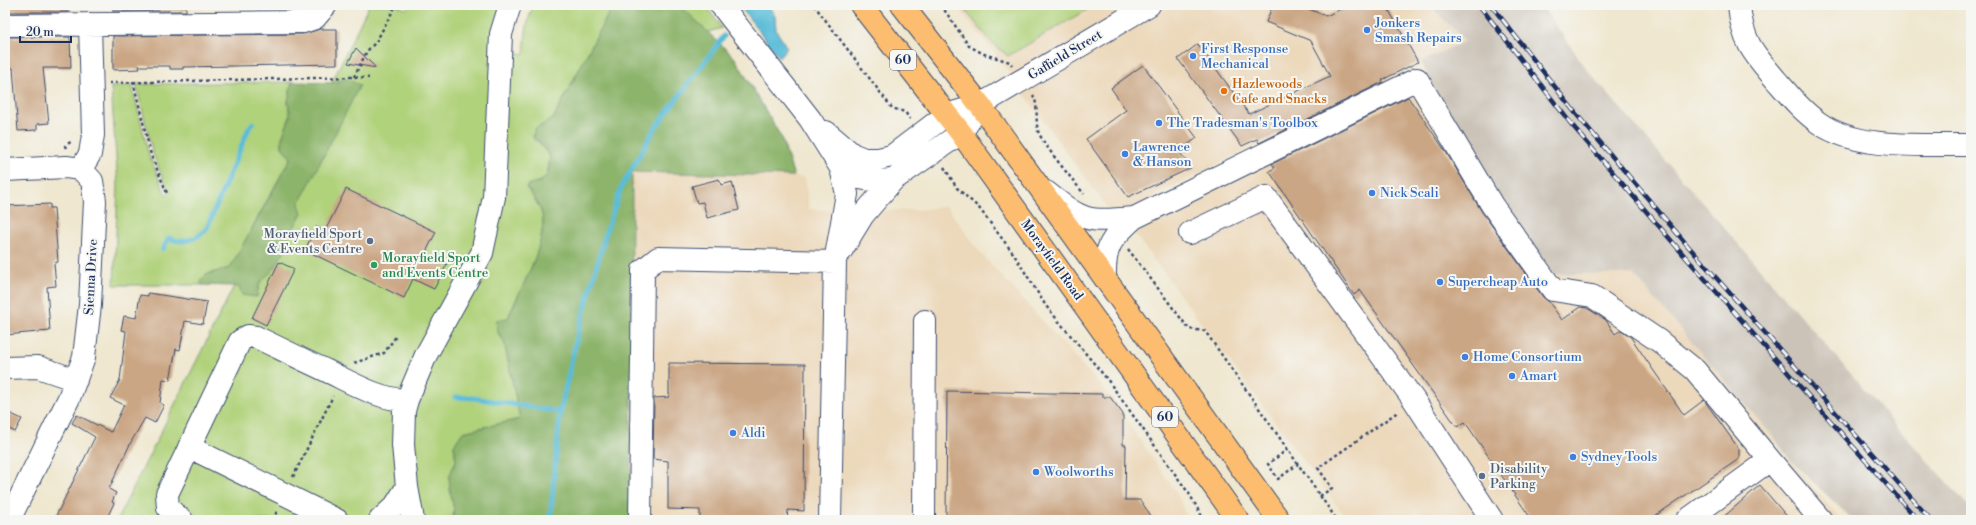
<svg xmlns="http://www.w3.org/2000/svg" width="1976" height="525" font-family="'Libre Bodoni',serif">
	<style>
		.built { fill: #ecd8ba }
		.industrial { fill: #cbc3b8 }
		.green { fill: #b0d27a; stroke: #66806c }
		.forest { fill: #8cb46a; stroke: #547264 }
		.water { fill: #59bcd8; stroke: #3a769b }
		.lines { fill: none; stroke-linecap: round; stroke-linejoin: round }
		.stream { stroke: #59bcd8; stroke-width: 5 }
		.building { fill: #caa684 }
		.minor-casing { stroke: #3b4b6f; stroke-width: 24 }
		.major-casing { stroke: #3b4b6f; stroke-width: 24 }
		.path { stroke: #3b4b6f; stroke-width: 2.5; stroke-dasharray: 3 3; stroke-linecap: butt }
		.minor { stroke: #fff; stroke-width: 22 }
		.major { stroke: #fcbd6f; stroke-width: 22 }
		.rail-casing { stroke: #1b2f5e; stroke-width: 4.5 }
		.rail { stroke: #f6f6f2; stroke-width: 3; stroke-dasharray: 9; stroke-linecap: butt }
		.shop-dot { fill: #3f7fe0; stroke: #f6f6f2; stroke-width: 1.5 }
		.food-dot { fill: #e8710a; stroke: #f6f6f2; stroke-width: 1.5 }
		.service-dot { fill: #5c6f8a; stroke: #f6f6f2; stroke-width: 1.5 }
		.leisure-dot { fill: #2e9e5b; stroke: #f6f6f2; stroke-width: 1.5 }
		.labels { text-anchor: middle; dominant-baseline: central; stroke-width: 4; stroke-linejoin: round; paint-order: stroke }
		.shield { fill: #f6f6f2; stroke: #5d6b8a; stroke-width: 1 }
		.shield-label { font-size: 12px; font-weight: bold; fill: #1b2f5e }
		.shop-label { font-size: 13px; fill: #366cbe; stroke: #f6f6f2; text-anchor: start }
		.street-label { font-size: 13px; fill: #1b2f5e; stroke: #f6f6f2 }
		.food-label { font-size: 13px; fill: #c56008; stroke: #f6f6f2; text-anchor: start }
		.service-label { font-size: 13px; fill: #4e5e75; stroke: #f6f6f2; text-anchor: end }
		.leisure-label { font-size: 13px; fill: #27864d; stroke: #f6f6f2; text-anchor: start }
	</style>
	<rect width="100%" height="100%" fill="#f6f6f2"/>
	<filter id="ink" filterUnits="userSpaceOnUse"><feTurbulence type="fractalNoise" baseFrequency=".025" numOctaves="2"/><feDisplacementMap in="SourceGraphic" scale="8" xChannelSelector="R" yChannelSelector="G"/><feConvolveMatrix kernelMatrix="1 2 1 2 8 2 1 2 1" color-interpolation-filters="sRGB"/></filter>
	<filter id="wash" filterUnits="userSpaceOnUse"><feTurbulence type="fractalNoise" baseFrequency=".012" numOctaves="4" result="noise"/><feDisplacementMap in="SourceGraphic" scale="16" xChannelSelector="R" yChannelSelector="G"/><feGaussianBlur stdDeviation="0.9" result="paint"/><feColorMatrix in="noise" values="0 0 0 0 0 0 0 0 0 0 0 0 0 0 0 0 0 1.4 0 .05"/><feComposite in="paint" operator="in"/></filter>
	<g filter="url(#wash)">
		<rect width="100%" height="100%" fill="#efe7cf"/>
		<!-- built -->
		<path class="built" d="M956,5H1430L1465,41L1113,216L998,58Z
			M1426,72L1466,149L1552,274H1633L1775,439L1654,520H1348L1131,229Z
			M632,172L794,176L805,178L809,209L834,211L920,210L946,206L980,252L1110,396L1177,494L1188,520H631Z
			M1790,460L1841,520H1707Z"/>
		<!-- industrial -->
		<path class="industrial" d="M1430,5H1541L1589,72L1895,425L1971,509V520H1853L1790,460L1775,439L1633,274H1553L1466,149L1421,62L1465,41Z"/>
		<!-- green -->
		<path class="green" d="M369,5H396L406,9L410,5H501L491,47L524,54C526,35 525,23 534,5H613L553,119L535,130L533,136L550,156C549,164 549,177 541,181C534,184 533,181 526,187C532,195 543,210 543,220C543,252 520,289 508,318L497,320L499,336L504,341L520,419L463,432L454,445L456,461L449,477L454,511L452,520H117L234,286Z
			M677,5H705L722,28L708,32Z
			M961,5H1095L1008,56L992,43Z
			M292,82L288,102L290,117L282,138V147L291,157L230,268L208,274L201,280L202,285H114L118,185L111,87L132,85L149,155L166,195L169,193L153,154L136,84Z"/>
		<!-- forest -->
		<path class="forest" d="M613,5H677L687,12L735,58L781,137L794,176L632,172L631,520H452L454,511L450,490L449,477L456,461L454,445L463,432L520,419L504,341C499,335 495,328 497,320L508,318C520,289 543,252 543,220C543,210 532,195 526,187C532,182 535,184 541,181C549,177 549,164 550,156L538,140H534L533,136L535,129L553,119Z
			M346,79L360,85L299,204L302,213L287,240L279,243L284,253C279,258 278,262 275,267C266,281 259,275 257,297L242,295L239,287L234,286L202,285L201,280L208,274L230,268L291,158L282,147V138L290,117L288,102L292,82L331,83Z"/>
		<!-- water -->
		<path class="water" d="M739,5H768L775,16L776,30L787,48L779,57Z"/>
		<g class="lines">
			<!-- stream -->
			<path class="stream" d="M163,249L169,238C182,245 198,239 207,228L249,128L253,123
				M455,397L474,398L560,412
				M550,520L560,412L576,341L606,232L621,188L655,128L724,36"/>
		</g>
		<g id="blocks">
			<!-- building -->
			<path class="building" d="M5,5H68V12H5Z
				M113,5H186V11H113Z
				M1273,5H1299L1326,16L1349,5H1386L1418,62L1382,80L1383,82L1259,143L1257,139L1242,146L1178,59L1198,44L1249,114L1330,76L1311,41L1266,22Z
				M320,29H337V64L183,67V69H170V66H139L140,69L113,70V36L303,34Z
				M5,37H70L71,68H43L49,123L37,124V130L18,131L13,68H5Z
				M356,48L376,68L348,63Z
				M1143,65L1197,138L1179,151L1191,168L1128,197L1086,139L1126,110L1111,88Z
				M1408,97L1446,152L1482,212L1543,297L1549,302L1562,320L1581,307L1587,308L1606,320L1615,334L1621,330L1630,336L1684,415L1704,400L1739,449V459L1649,520H1532L1465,422L1457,427L1360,290L1354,295L1269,171L1275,168L1272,164Z
				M719,179L721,185L732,182L739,210L707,218L703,202L697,203L692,186Z
				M346,189L436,232L425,254L447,264L434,289L413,279L404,298L305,250L316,227L325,231Z
				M50,204V208H54L58,262L54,263L56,286L47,287L50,331L5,335V206Z
				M279,262L294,269L266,325L252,318Z
				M148,293L207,302L203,324L185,321L180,350L176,349L170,380L163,379L160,403L164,405L155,423L145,418L131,442L109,489L116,493L112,502L114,503L106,520H54L95,437L72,423L77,415L111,432L124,405L110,398L120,380L126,331L121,330L124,316L136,318L140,295L148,296Z
				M669,363L805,364L804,511L788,510L787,520H700V510L668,509V461L653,459L654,398L669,397Z
				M947,391L1102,394V397H1110L1123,414V445H1126L1125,500H1140L1154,520H946Z
				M5,411L22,419L15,432L5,427Z
				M1760,485L1790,520H1720Z"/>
		</g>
	</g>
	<g filter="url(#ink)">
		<use href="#blocks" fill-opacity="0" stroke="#3b4b6f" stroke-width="1"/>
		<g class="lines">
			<!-- minor casing -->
			<g class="minor-casing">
				<path id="minor" d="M721,5L810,119L841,168L847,194L835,262L830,520
					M1739,5C1742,41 1753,53 1776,80C1789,95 1802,111 1819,123C1859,151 1924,144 1971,145
					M5,25L303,22L315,18L326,5
					M826,132L852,154L864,159H878L892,156L946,115L980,105L1149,5
					M841,168L859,178L877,181L893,180L961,133L972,117
					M5,170L66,167L81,169
					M1046,192C1084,222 1086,222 1134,218
					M1190,233L1266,197L1414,400L1492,520
					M841,251L863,215L893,180
					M1105,278C1104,246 1111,239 1134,218L1417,79L1492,205L1553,290L1592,296L1659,341L1695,370L1770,460
					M5,368L38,367L76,380
					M189,447L337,520
					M9,520L69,398L84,357L90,305L95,201L92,181L81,169L90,154L93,135L90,24
					M182,520L168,508L167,494L240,341L248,336L256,337C279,348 303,360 327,371C352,383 380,400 407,400
					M380,520L395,506L407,487
					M413,520L407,487L403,445L404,411L407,400L426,355L482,253L494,197L501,34L510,5
					M640,520L643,270L658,258L835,262
					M924,520L925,321
					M1687,520L1770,460L1821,520"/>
			</g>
			<!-- major casing -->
			<g class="major-casing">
				<path id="major" d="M861,5L961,133L1238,520
					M902,5L980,105L1279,520"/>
			</g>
			<!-- path -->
			<path class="path" d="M814,5L892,108L905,112L910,119
				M941,5L969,46L984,54L1010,62L1012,65
				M354,77L367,51L376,42L396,5
				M133,81L151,155L167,193
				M109,83L354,77L369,78
				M1033,95C1039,105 1035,120 1038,131C1043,145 1073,180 1084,194
				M66,148L65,146L72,141
				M944,167L957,188L979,208L1013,253L1046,306L1107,379L1190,495L1204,520
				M1128,249L1189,329L1205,331L1337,520
				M354,363L384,353L397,335
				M1288,449L1268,464L1278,479L1298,464
				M293,477L333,396
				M1320,496L1332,488L1318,468L1399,411
				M273,520L277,511"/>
			<!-- minor -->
			<use href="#minor" class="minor"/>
			<!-- major -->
			<use href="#major" class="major"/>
			<!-- rail casing -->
			<g class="rail-casing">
				<path id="rail" d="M1479,5L1572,125L1682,253L1918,520
					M1491,5L1577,115L1688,246L1931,520"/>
			</g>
			<!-- rail -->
			<use href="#rail" class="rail"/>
		</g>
	</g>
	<!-- markers -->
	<g class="shop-dot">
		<circle cx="1367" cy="30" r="4"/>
		<circle cx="1193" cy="56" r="4"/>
		<circle cx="1159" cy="123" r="4"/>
		<circle cx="1125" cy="154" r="4"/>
		<circle cx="1372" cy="193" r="4"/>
		<circle cx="1440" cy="282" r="4"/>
		<circle cx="1465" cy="357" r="4"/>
		<circle cx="1512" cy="376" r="4"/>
		<circle cx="733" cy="433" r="4"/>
		<circle cx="1573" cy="457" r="4"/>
		<circle cx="1036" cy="472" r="4"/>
	</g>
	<circle class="food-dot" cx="1224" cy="91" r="4"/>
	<g class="service-dot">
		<circle cx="370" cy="241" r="4"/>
		<circle cx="1482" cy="476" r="4"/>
	</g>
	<circle class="leisure-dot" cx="374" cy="265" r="4"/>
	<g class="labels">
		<!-- shield labels -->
		<g class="shield">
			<rect x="890" y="50" width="26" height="20" rx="3"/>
			<rect x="1152" y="407" width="26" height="20" rx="3"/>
		</g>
		<g class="shield-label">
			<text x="903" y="60">60</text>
			<text x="1165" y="417">60</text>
		</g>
		<!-- shop labels -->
		<g class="shop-label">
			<text x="1375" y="23">Jonkers<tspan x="1375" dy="15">Smash Repairs</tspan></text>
			<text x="1201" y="49">First Response<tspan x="1201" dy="15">Mechanical</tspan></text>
			<text x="1167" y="123">The Tradesman's Toolbox</text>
			<text x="1133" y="147">Lawrence<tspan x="1133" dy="15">&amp; Hanson</tspan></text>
			<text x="1380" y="193">Nick Scali</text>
			<text x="1448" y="282">Supercheap Auto</text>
			<text x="1473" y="357">Home Consortium</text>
			<text x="1520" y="376">Amart</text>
			<text x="741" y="433">Aldi</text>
			<text x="1581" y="457">Sydney Tools</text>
			<text x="1044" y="472">Woolworths</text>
		</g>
		<!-- street labels -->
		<g class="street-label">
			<text transform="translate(1065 55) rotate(-31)">Gaffield Street</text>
			<text transform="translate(1052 260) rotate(54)">Morayfield Road</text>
			<text transform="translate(91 277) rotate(-87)">Sienna Drive</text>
		</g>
		<!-- food labels -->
		<g class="food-label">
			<text x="1232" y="84">Hazlewoods<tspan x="1232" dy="15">Cafe and Snacks</tspan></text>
		</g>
		<!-- service labels -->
		<g class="service-label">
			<text x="362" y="234">Morayfield Sport<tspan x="362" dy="15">&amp; Events Centre</tspan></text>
			<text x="1490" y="469" text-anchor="start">Disability<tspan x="1490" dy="15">Parking</tspan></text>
		</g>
		<!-- leisure labels -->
		<g class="leisure-label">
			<text x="382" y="258">Morayfield Sport<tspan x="382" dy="15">and Events Centre</tspan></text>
		</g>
	</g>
	<!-- margin -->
	<rect width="1976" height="525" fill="none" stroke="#f6f6f2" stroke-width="20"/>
	<!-- scale -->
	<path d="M20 36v6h51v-6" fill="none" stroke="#1b2f5e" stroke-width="2"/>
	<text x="26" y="36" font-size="12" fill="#1b2f5e" stroke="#f6f6f2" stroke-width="3" paint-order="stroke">20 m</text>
</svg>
